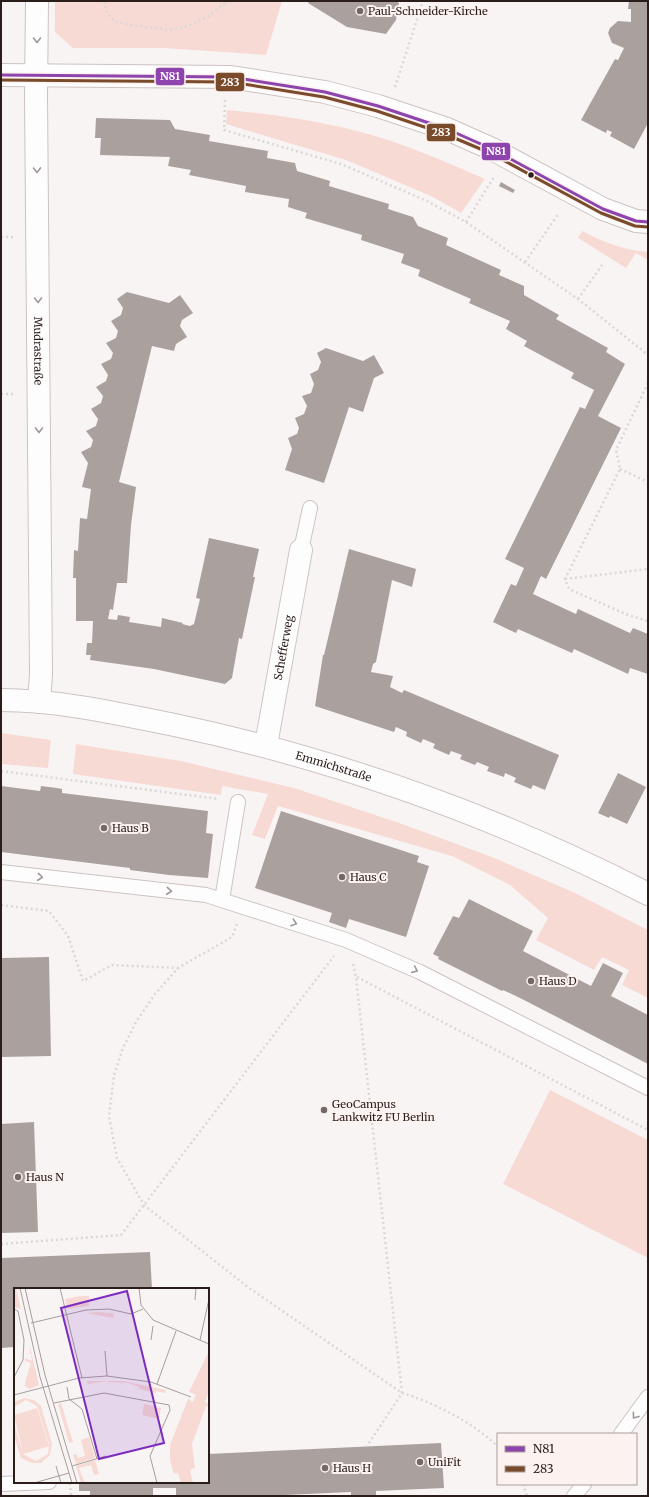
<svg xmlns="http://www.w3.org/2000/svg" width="649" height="1497" font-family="Merriweather,serif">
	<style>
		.green { fill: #f8dad4 }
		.building { fill: #aaa19f }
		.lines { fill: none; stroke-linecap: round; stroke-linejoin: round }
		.lane-casing { stroke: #ccc3c1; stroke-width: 16 }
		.street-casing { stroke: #ccc3c1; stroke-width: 24 }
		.path { stroke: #dad7d7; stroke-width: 2.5; stroke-dasharray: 2 3; stroke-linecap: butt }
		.lane { stroke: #fefdfd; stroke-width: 14 }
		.street { stroke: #fefdfd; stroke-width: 22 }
		.bus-1-casing { stroke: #fcf3f1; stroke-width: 6 }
		.bus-2-casing { stroke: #fcf3f1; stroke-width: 6 }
		.bus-1 { stroke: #8e44ad; stroke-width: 3 }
		.bus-2 { stroke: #7a4b2a; stroke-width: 3 }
		.oneway { stroke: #9f9897 }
		.poi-dot { fill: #736866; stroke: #fcf3f1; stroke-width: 1.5 }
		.bus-dot { fill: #2b1d1a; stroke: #fcf3f1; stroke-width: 1.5 }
		.labels { text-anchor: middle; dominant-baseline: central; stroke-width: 4; stroke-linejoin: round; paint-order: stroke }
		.poi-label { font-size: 11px; fill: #2b1d1a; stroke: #fcf3f1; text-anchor: start }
		.street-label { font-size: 11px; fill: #2b1d1a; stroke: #fcf3f1 }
		.inset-road { fill: none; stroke: #a79e9d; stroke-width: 1 }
		.view { fill: #7b2cbf; fill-opacity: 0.15; stroke: #7b2cbf; stroke-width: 2 }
		.inset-edge { fill: none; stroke: #2b1d1a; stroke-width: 2 }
		.line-badge { stroke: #fcf3f1; stroke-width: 1.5 }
		.badge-label { font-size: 11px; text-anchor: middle; font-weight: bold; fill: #fff }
	</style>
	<rect width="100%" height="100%" fill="#f9f4f4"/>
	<!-- green -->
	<path class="green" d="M55,1H282L266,55L163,48H73L55,32Z
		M227,110C271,114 314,120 357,131C401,142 444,161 485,179L461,213L431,196L346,160L226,124Z
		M582,231C603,242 624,250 648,252V260L636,253L626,268L578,238Z
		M1,733L51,740L48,768L1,764Z
		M76,744L181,761L294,788L405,825L492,857L573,892L648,930V998L622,985L629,970L602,957L594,970L536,940L548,918L510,885L452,856L278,806L265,839L252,835L268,794L222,786L221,795L73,774Z
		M550,1090L648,1140V1258L503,1184Z"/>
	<!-- building -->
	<path class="building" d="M309,1H396L399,3L396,20L386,34L347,27L308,3Z
		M629,1H648V123L634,149L610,136L612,132L607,130L606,133L581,120L615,59L618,60L624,48L612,43L608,33L610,28L618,21L631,22V9H628Z
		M96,118L170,120L175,129L210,135L209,141L268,151L267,158L295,163L297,171L330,181L329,186L389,204L388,209L413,217L418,226L448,238L446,245L501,270L499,275L524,286V295L559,315L556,319L608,348L606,352L625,364L598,416L621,428L546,579L541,576L533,594L576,614L578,609L630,633L633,628L648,634V674L630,668L628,674L574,649L572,653L518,629L516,633L493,622L511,584L516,586L524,568L505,559L580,407L585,409L594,390L571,378L574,373L524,346L527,341L506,329L510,321L469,303L471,299L418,276L420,270L401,263L404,254L361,240L362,235L305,218L307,213L288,207L289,199L245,192L246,186L189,175L191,170L168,166L170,157L100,155L101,138H95Z
		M501,182L515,190L513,193L499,186Z
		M127,292L169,303L180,295L193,313L182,320L180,326L187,337L176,344L174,351L152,346L119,482L136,487L131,525L127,583H117L113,610L110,609L108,619L117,620L118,615L130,617L129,622L161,627L162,618L183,623L182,624L190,626L194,624L200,599L196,598L209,538L259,549L253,577H255L242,639L239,638L232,678L225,684L154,669L90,660L91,655H86L87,643H92L93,621H76V578H73L74,550L78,551L80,518L87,519L91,489L82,487L88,463L81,452L91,447L93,440L86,431L96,426L98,419L91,409L101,403L103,396L96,387L106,381L108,375L101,364L111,359L113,353L106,343L116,338L118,331L111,321L121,315L123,308L117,299Z
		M326,348L363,361L374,355L384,373L374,378L363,412L349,407L324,483L285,470L292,449L288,438L297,434L299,428L295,418L304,414L307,406L302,396L311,393L314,384L310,374L318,370L321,362L317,353Z
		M349,549L416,569L412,587L392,580L376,662L373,664L371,672L393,676L390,687L402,693L404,690L559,755L545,790L533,785L531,789L514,782L516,778L505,773L504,777L487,771L489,767L477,762L475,765L460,759L462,755L451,751L449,755L433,748L435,744L423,739L421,743L406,736L407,732L396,727L394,732L315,706L323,655H324Z
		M618,773L646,787L627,824L610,816L609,818L598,813Z
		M1,786L40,791L41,786L57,788L62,789V793L208,811L206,833L213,834L208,878L169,875L130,870V868L1,852Z
		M281,811L419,856L417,862L429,866L406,937L349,919L346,928L329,922L332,913L255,888Z
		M469,899L533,931L523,951L591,986L603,963L623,973L611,996L648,1015V1064L522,999L503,990L502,991L438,959L439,957L433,954L453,916L459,918Z
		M49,957L51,1056L1,1057V958Z
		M34,1122L38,1232L1,1233V1124Z
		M150,1252L152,1289H15V1347L1,1348V1258Z
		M441,1443L444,1488L376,1491V1496H351V1492L263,1496H176V1488H153V1496H90V1491H79V1482H208V1454Z"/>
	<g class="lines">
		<!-- lane casing -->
		<g class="lane-casing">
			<path id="lane" d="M301,550L310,508
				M1,872L206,895L346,940L420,972L648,1088
				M222,900L238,802
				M621,1434L648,1397
				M1,1484L49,1482
				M574,1496L584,1484"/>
		</g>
		<!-- street casing -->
		<g class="street-casing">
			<g id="street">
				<path id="s1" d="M37,1L36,96L41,674L39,702"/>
				<path d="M1,75L231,77L325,92L378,106L447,129L492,149L603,209L636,221L648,222"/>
				<path id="s2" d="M1,700C57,700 115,713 170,724C337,759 496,816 648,894"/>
				<path id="s3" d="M266,745L301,550"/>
			</g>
		</g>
		<!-- path -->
		<path class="path" d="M104,1L107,13L114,21L130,25L170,30L188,26L209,16L227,1
			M395,87L423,1
			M225,100L224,130L341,164L427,201L466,222L578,299L648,355
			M466,222L494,177
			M1,237H14
			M525,262L559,213
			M578,299L602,265
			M648,383L616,450L620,469L565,579L569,589L628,615L648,621
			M1,394H16
			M620,469L648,482
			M565,579L648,569
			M1,771L219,799
			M1,905L49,911L68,936L83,981L112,965L178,968
			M237,924L232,937L178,968L155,994L136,1022L123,1048L114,1075L109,1116L117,1158L144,1205L249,1288L402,1393C433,1402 476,1424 498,1447
			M353,964L356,977L402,1393L367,1446
			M357,977L648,1130
			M1,1244L121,1235L334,956
			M70,1483L71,1496
			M523,1484L527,1496"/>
		<!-- lane -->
		<use href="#lane" class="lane"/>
		<!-- street -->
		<use href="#street" class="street"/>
		<!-- bus-1 casing -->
		<g class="bus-1-casing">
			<path id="bus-1" d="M1,75L231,77L325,92L378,106L447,129L492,149L603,209L636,221L648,222"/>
		</g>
		<!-- bus-2 casing -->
		<g class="bus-2-casing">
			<path id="bus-2" d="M1,80L231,82L324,97L377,111L445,134L490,153L601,213L635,226L648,227"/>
		</g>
		<!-- bus-1 -->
		<use href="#bus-1" class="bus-1"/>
		<!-- bus-2 -->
		<use href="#bus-2" class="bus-2"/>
	</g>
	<!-- one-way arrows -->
	<defs><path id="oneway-chevron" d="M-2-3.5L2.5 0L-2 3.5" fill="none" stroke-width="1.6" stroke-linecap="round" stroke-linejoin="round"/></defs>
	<g class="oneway">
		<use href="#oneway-chevron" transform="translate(37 40) rotate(90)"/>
		<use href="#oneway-chevron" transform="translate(37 170) rotate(89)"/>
		<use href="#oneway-chevron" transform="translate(38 300) rotate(90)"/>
		<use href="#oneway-chevron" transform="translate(39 430) rotate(90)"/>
		<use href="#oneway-chevron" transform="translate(40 877) rotate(6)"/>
		<use href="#oneway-chevron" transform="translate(169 891) rotate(6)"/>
		<use href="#oneway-chevron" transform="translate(294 923) rotate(18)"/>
		<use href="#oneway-chevron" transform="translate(415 970) rotate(24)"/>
		<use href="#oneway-chevron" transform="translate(635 1416) rotate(126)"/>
	</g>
	<!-- markers -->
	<g class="poi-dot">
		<circle cx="360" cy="11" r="4"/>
		<circle cx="104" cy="828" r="4"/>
		<circle cx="342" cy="877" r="4"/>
		<circle cx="531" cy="981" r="4"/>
		<circle cx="324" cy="1110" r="4"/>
		<circle cx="18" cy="1177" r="4"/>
		<circle cx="420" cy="1462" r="4"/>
		<circle cx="325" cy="1468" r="4"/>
	</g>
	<circle class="bus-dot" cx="531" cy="175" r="3.5"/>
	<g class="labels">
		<!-- poi labels -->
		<g class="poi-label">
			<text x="368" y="11">Paul-Schneider-Kirche</text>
			<text x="112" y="828">Haus B</text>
			<text x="350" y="877">Haus C</text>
			<text x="539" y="981">Haus D</text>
			<text x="332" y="1104">GeoCampus<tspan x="332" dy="13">Lankwitz FU Berlin</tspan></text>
			<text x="26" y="1177">Haus N</text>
			<text x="428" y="1462">UniFit</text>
			<text x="333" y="1468">Haus H</text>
		</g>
		<!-- street labels -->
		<g class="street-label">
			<text stroke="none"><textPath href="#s1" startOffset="350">Mudrastraße</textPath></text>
			<text stroke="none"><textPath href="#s3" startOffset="99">Schefferweg</textPath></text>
			<text stroke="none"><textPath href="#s2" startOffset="340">Emmichstraße</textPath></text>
		</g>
	</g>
	<!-- overview -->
	<g transform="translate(14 1288)">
		<rect width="195" height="195" fill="#f9f4f4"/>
		<path d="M0,0H2L7,21L0,19ZM66,8H75V18L53,21L51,11ZM86,24L95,25H100L99,30L72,25ZM16,59L25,97L16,101L11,98V94L17,75L11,73V70L18,73L17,66L12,65H16ZM195,63V103L191,114L195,116V119L192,118L178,156L181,180L176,182L179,195H167L164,185L160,186L156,172V157L174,111L179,114L182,107L175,104ZM73,93H109L152,102L151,105L142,103V105L125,101V99L114,95L95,94V98L94,93L74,96ZM10,110L20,112L27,118L38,156L36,167L27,175H18L7,170L0,148V136L9,166L0,127L23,120L35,158L9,166L22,173L34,166L35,156L23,118L12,112L0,119V114ZM47,115L59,154L55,155L44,116ZM130,116L147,120L145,131L128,127ZM75,149L81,170L62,176L59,167L62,166L64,170L71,168L67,152ZM81,172L85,186L80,187L77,177L65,180L71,195H67L62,178Z" fill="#f8dad4"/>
		<path class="inset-road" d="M6,0L26,89L58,195M11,0L31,87L63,195M46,0L68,90M125,0L127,17L139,32L195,56M181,12L182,0M0,21L4,23L10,52L9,72L0,89M17,35L72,22L95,21L117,26L129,21M137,52L139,38M186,52L195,11M91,63L93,88M143,96L162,43M53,99L55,111L68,121L83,171M0,107L65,90L93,88L137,94L177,109M40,115L90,105L155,117L156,122L136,168L143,195M42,178L47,195M58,178L92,168M20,195L55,185"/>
		<path class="view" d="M113,3L150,155L85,171L47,20Z"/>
		<rect width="195" height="195" class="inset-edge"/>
	</g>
	<g class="line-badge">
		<rect x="155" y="67" width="30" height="19" rx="4" fill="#8e44ad"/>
		<rect x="215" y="72" width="30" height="20" rx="4" fill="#7a4b2a"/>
		<rect x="426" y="123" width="30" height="19" rx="4" fill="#7a4b2a"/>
		<rect x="481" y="142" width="30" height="19" rx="4" fill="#8e44ad"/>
	</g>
	<g class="badge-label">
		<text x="170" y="80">N81</text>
		<text x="230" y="86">283</text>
		<text x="441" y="136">283</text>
		<text x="496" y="155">N81</text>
	</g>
	<!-- border -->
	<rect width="649" height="1497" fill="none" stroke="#2b1d1a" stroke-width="4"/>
	<!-- legend -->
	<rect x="497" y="1433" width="140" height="52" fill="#fcf3f1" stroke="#a89d9b"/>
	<rect x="505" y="1446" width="20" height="6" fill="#8e44ad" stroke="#a89d9b"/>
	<text x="533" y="1453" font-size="12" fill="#2b1d1a">N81</text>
	<rect x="505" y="1466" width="20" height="6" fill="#7a4b2a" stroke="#a89d9b"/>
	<text x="533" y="1473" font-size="12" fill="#2b1d1a">283</text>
</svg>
